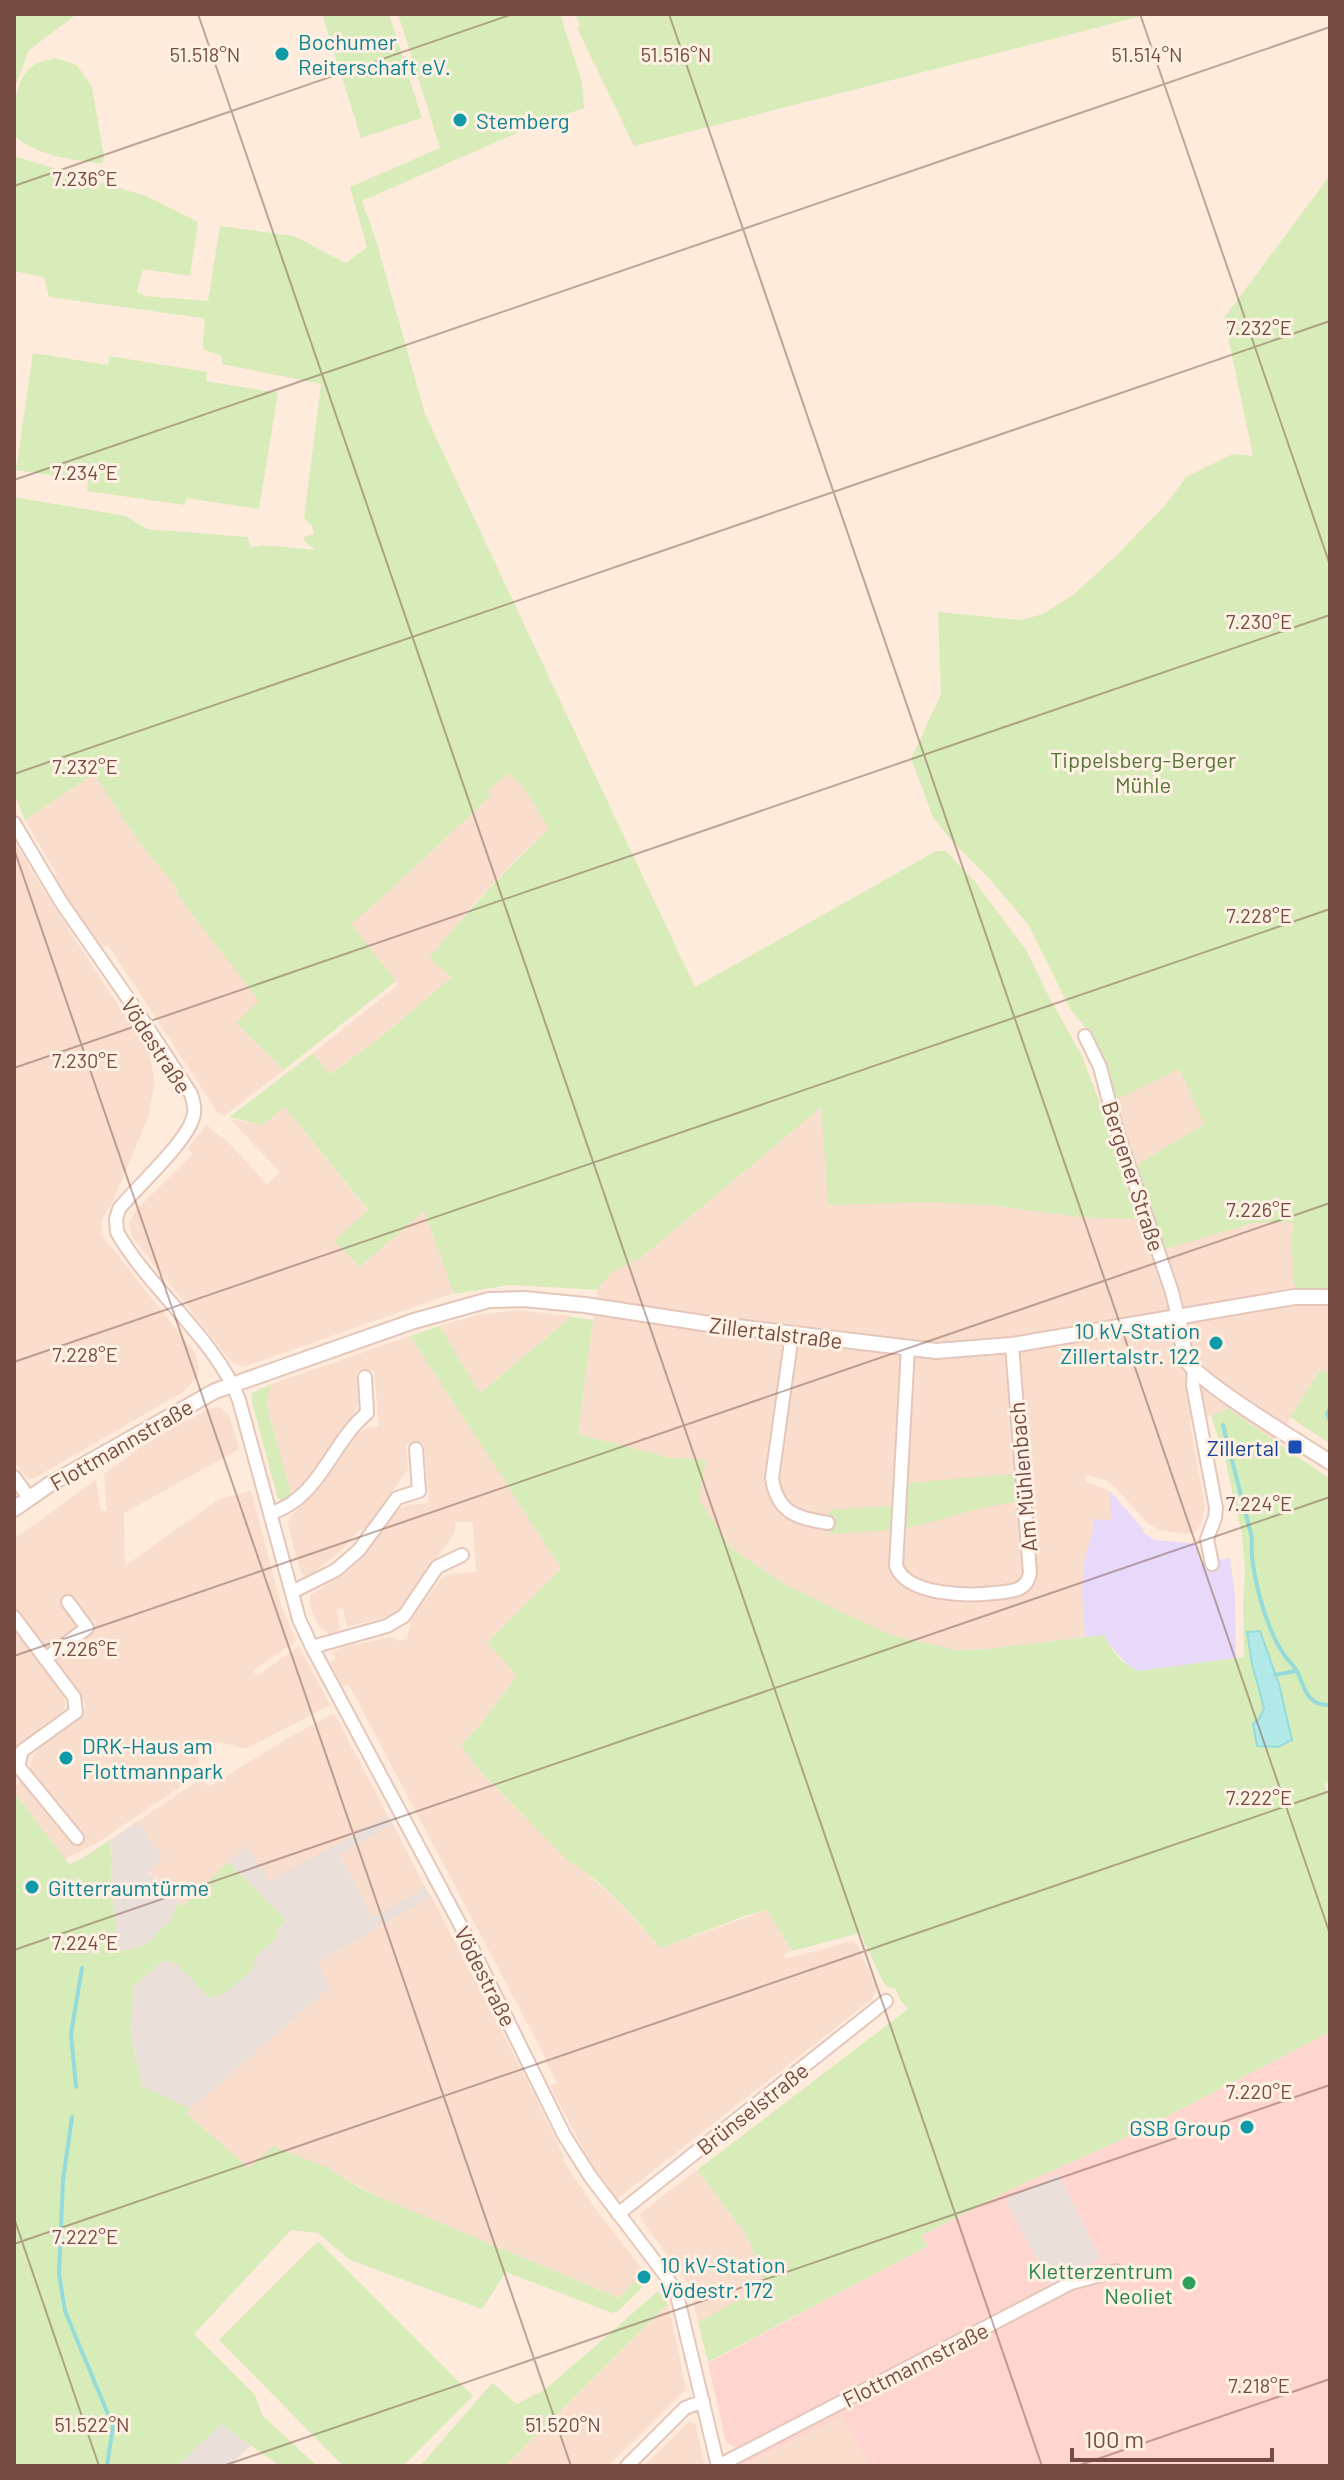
<svg xmlns="http://www.w3.org/2000/svg" width="1344" height="2480" font-family="Barlow,sans-serif">
	<style>
		.residential { fill: #f9ddcd }
		.commercial { fill: #ffd5cf }
		.industrial { fill: #ebdfd9 }
		.education { fill: #e8d9fa }
		.green { fill: #d8ecba }
		.water { fill: #b0e9e7; stroke: #95dbd9; stroke-width: 2 }
		.lines { fill: none; stroke-linecap: round; stroke-linejoin: round }
		.stream { stroke: #95dbd9; stroke-width: 4 }
		.minor-casing { stroke: #e4c6bb; stroke-width: 16 }
		.tertiary-casing { stroke: #e4c6bb; stroke-width: 18 }
		.minor { stroke: #fff; stroke-width: 12 }
		.tertiary { stroke: #fff; stroke-width: 14 }
		.ticks { fill: none; stroke: #754c43; stroke-width: 2; stroke-opacity: 0.45 }
		.culture-dot { fill: #0f9aa8; stroke: #fff0e4; stroke-width: 3 }
		.transit-dot { fill: #1a4fb4; stroke: #fff0e4; stroke-width: 3 }
		.leisure-dot { fill: #2e9e5b; stroke: #fff0e4; stroke-width: 3 }
		.labels { text-anchor: middle; dominant-baseline: central; stroke-width: 6; stroke-linejoin: round; paint-order: stroke }
		.culture-label { font-size: 22px; fill: #0d838f; stroke: #fff0e4; text-anchor: start }
		.park-label { font-size: 22px; fill: #567638; stroke: #fff0e4 }
		.street-label { font-size: 22px; fill: #754c43; stroke: #fff0e4 }
		.transit-label { font-size: 22px; fill: #164399; stroke: #fff0e4; text-anchor: end }
		.leisure-label { font-size: 22px; fill: #27864d; stroke: #fff0e4; text-anchor: end }
		.ticks-label { font-size: 20px; text-anchor: middle; fill: #754c43; stroke: #fff0e4; stroke-width: 6; stroke-linejoin: round; paint-order: stroke }
	</style>
	<rect width="100%" height="100%" fill="#feebdc"/>
	<!-- residential -->
	<path class="residential" d="M510,772L522,785L550,829L521,854L470,908L430,958L453,976L381,1037L329,1074L313,1053L398,985L350,924L375,904L492,795L485,793Z
		M94,774L138,841L178,890L176,893L260,1001L237,1024L284,1070L224,1116L218,1113L108,945L101,948L79,918L52,878L56,874L25,820Z
		M14,841L46,895L149,1052L155,1082L149,1109L151,1110L112,1203L102,1219L101,1234L195,1353L199,1369L197,1378L183,1392L33,1479H28L14,1462Z
		M1179,1068L1205,1124L1135,1166L1113,1100Z
		M822,1106L829,1205L930,1202L990,1205L1079,1217L1137,1219L1151,1214L1163,1248L1254,1223L1295,1222L1296,1289L1330,1288V1373L1319,1370L1276,1442L1227,1408L1221,1413L1189,1420L1205,1505L1202,1522L1196,1531L1187,1534L1162,1531L1148,1524L1114,1486L1106,1480L1085,1475L1086,1482L1110,1491L1112,1503L1111,1520L1094,1526L1084,1563L1082,1593L1085,1637L987,1649L956,1650L890,1635L784,1584L731,1548L698,1500L706,1460L666,1457L578,1434L597,1290L612,1272L642,1257Z
		M285,1107L368,1211L335,1241L360,1267L424,1211L454,1293L243,1367L231,1361L133,1238L129,1224L135,1211L193,1154L188,1148L207,1125L221,1138H224L267,1184L280,1172L230,1119L262,1125Z
		M517,1310L572,1316L480,1393L439,1326L477,1315Z
		M410,1336L561,1568L487,1643L517,1675L479,1726L461,1744L478,1769L568,1861L581,1868L616,1900L661,1948L767,1910L792,1951L783,1954L786,1959L853,1941L858,1946L876,1987V1992L871,2000L617,2199L592,2165L550,2086L557,2083L546,2062L547,2061L349,1685L343,1687L330,1662L336,1659L332,1652L344,1647L390,1637L398,1641L407,1639L412,1619L442,1578L451,1574L476,1572L473,1522H455V1532L396,1615L347,1627L343,1608L337,1609L340,1628L335,1633L329,1634L319,1627L309,1603L311,1595L343,1575L356,1565L398,1510L405,1506L429,1503L424,1443L406,1444L408,1469L366,1529L359,1530L339,1553L316,1570L315,1575L307,1578L301,1573L288,1525L290,1517L320,1488L357,1435L367,1428L379,1426L374,1370L357,1371L359,1399L357,1408L309,1478L294,1493L290,1490L267,1405V1396L272,1384Z
		M219,1407L229,1415L239,1449L124,1513L125,1566L219,1499L251,1491L282,1608L296,1641L253,1671L257,1676L299,1646L330,1705L246,1749L220,1742L210,1744L199,1752L198,1775L97,1843L65,1859L14,1792V1786L31,1773L30,1763L41,1743L85,1709V1704L53,1661L90,1632L94,1633L95,1621L87,1620L70,1597L62,1603L77,1623V1629L49,1650L43,1649L14,1609V1539L96,1480L101,1511H107L104,1474L138,1449L179,1424L212,1408Z
		M14,1629L63,1695L65,1703L63,1711L14,1747Z
		M334,1713L388,1816L270,1882L244,1847L183,1906L149,1871L153,1845L138,1821L201,1779L209,1787L285,1740Z
		M393,1824L424,1885L421,1890L373,1917L339,1854Z
		M431,1896L522,2070L564,2156L563,2160L600,2215L644,2271L620,2298L386,2200L339,2176L250,2169L186,2113L330,1987L317,1964Z
		M697,2170L747,2236L767,2286L698,2322L689,2285L640,2218L641,2213Z
		M668,2304L686,2389L632,2443L608,2466H505Z
		M841,2416L870,2466H737L743,2462L745,2465Z
		M689,2422L695,2423L705,2466H644Z"/>
	<!-- commercial -->
	<path class="commercial" d="M1330,2032V2466H870L841,2416L744,2465L737,2449L726,2442L708,2363L928,2246L921,2236L1014,2188L1121,2140Z"/>
	<!-- industrial -->
	<path class="industrial" d="M388,1816L393,1824L340,1854L341,1858L373,1917L421,1890L424,1885L431,1896L318,1963L330,1987L191,2109L142,2086L130,2030L134,1986L164,1960L178,1965L256,1956L279,1935L276,1931L286,1921L228,1862L245,1846L270,1881Z
		M138,1821L153,1845L164,1856L149,1872L178,1902L172,1918L145,1946L118,1951L113,1908L110,1840Z
		M1059,2174L1101,2259L1050,2285L1005,2199Z
		M221,2424L251,2445L230,2466H177Z"/>
	<!-- education -->
	<path class="education" d="M1110,1491L1144,1530L1142,1532L1155,1540L1196,1544L1200,1563L1230,1558L1235,1596L1236,1658L1139,1671L1129,1666L1107,1642L1085,1637L1082,1593L1084,1563L1094,1526L1093,1519L1111,1520Z"/>
	<!-- green -->
	<path class="green" d="M14,14H77L29,50L14,90Z
		M322,14H389L422,118L361,138Z
		M398,14H560L582,82L584,108L533,126L362,201L376,240L425,414L695,987L936,851H946L976,883L1026,950L1048,995L1082,1056L1115,1144L1137,1219L1079,1217L990,1205L930,1202L828,1205L821,1107L642,1257L612,1272L597,1290L510,1285L454,1294L424,1211L360,1267L334,1241L368,1210L285,1107L262,1125L229,1117L313,1053L330,1074L381,1037L452,977L429,958C467,912 505,869 549,829L522,785L509,773L486,792L493,794L375,904L351,924L396,981L284,1070L236,1023L259,1001L176,893L178,890L138,841L94,774L25,820L14,793V497L126,516L147,529L248,537L250,547L263,545L316,550L306,543L303,537L314,534L312,526L304,518L321,384L222,364V356L204,350C200,340 208,329 203,318L49,297L44,277L14,271V156L146,196L198,222L190,276L143,269L137,292L145,296L208,301L220,226L294,236L346,263L367,247L350,187L440,148Z
		M575,14H1150L634,146L577,28L580,25Z
		M56,58L77,65L92,87L104,157L102,164C73,159 36,157 14,135C14,113 13,75 37,63C42,61 50,60 56,58Z
		M1330,175V1288L1295,1289V1284H1293L1292,1236L1294,1222L1254,1223L1163,1249L1135,1166L1204,1124L1179,1069L1113,1101L1102,1056L1089,1032L1070,1009L1028,924L986,875L950,839L933,817L911,759L941,694L938,612L1021,620L1043,614L1073,595L1117,555L1166,504L1186,477L1233,454L1253,456L1224,318Z
		M33,353L108,365L109,356L207,372L206,381L278,393L259,509L186,498L185,505L87,491L88,481L16,470Z
		M571,1317L593,1320L578,1434L666,1457L706,1460L699,1500L731,1548L784,1584L890,1635L956,1650L987,1649L1105,1635C1110,1651 1124,1665 1139,1671L1244,1657L1243,1601L1245,1569L1242,1535L1225,1459L1211,1415L1221,1413L1227,1408L1330,1479V1782L1324,1784L1330,1797V2032L1121,2140L1014,2188L921,2236L928,2246L708,2362L698,2322L766,2286L747,2236L697,2170L908,2009L899,1998L896,1989L886,1986L882,1980L860,1933L792,1951L767,1910L742,1917L661,1948C633,1918 605,1881 568,1861L478,1769L461,1745L479,1726L517,1675L487,1643L561,1568L410,1336L439,1326L480,1393Z
		M1320,1370L1330,1373V1444L1290,1417Z
		M272,1384L266,1402L290,1490L294,1495L286,1501L278,1499L252,1402V1393Z
		M1015,1474L1018,1502C979,1505 942,1521 904,1528L907,1483Z
		M892,1506L890,1530L829,1534V1510Z
		M14,1792L69,1864L81,1859L110,1840L113,1908L119,1951L145,1946L172,1918L178,1902L183,1906L228,1862L286,1920L276,1931L280,1935L256,1956L253,1969L224,1994L209,1998L178,1965L164,1960L134,1986L130,2030L142,2086L191,2109L186,2113L249,2168L273,2146L328,2168L356,2186L386,2200L619,2298L644,2271L650,2280L618,2311L612,2313L506,2272L482,2309L350,2260L318,2233L291,2230L194,2334L255,2395L262,2415L317,2466H280L221,2424L177,2466H14Z
		M318,2241L473,2396L403,2466H343L219,2340Z
		M658,2291L668,2304L505,2466H420L492,2383L517,2404L546,2389Z"/>
	<!-- water -->
	<path class="water" d="M1260,1631L1279,1684L1292,1740L1278,1747L1257,1746L1253,1724L1259,1719L1264,1708L1252,1664L1247,1632Z"/>
	<g class="lines">
		<!-- stream -->
		<path class="stream" d="M1330,1408L1327,1414L1330,1421
			M1223,1425L1252,1538C1249,1568 1266,1628 1283,1653C1287,1660 1295,1666 1298,1673C1305,1690 1308,1706 1330,1705
			M1275,1675L1296,1671
			M76,2087L71,2034L82,1968
			M72,2117L63,2180L59,2274L65,2311L113,2426L107,2466"/>
		<!-- minor casing -->
		<g class="minor-casing">
			<path id="minor" d="M14,823L61,902L134,1007L191,1094C193,1100 195,1107 194,1113C192,1138 136,1187 119,1209L116,1219L117,1232C149,1289 216,1339 239,1400L299,1619L312,1647L462,1928L564,2135L590,2176L666,2276L677,2295L718,2466
				M1085,1036L1100,1067L1116,1128L1172,1292L1178,1317
				M792,1334L772,1478C777,1513 797,1518 828,1523
				M908,1348L896,1566C907,1596 969,1596 995,1593C1003,1592 1013,1592 1020,1588C1026,1585 1029,1579 1030,1573L1012,1345
				M1194,1369L1193,1385L1216,1508L1215,1518L1207,1539L1212,1564
				M14,1477L29,1498
				M271,1513C320,1498 331,1443 367,1413L365,1377
				M292,1592L336,1570L359,1550L397,1498L419,1491L416,1449
				M14,1617L74,1697L76,1712L22,1751L18,1766L77,1838
				M312,1647L387,1626L404,1616L437,1567L462,1555
				M45,1659L87,1628L68,1602
				M618,2214L886,2001
				M627,2466L685,2408L703,2401
				M718,2466L1071,2283L1116,2271"/>
		</g>
		<!-- tertiary casing -->
		<g class="tertiary-casing">
			<path id="tertiary" d="M1178,1317C1181,1330 1182,1347 1187,1360C1196,1381 1305,1446 1330,1462
				M14,1509L50,1484L215,1391L414,1321L489,1300L524,1299L585,1305L703,1323L936,1351L1012,1345L1294,1297H1330"/>
		</g>
		<!-- minor -->
		<use href="#minor" class="minor"/>
		<!-- tertiary -->
		<use href="#tertiary" class="tertiary"/>
	</g>
	<!-- ticks -->
	<path class="ticks" d="M198,14L1042,2466M669,14L1330,1934M1140,14L1330,565M14,186L513,14M14,480L1330,27M14,774L1330,321M14,849L571,2466M14,1068L1330,615M14,1362L1330,909M14,1656L1330,1203M14,1950L1330,1497M14,2218L99,2466M14,2244L1330,1791M223,2466L1330,2085M1077,2466L1330,2379"/>
	<!-- markers -->
	<g class="culture-dot">
		<circle cx="282" cy="54" r="8"/>
		<circle cx="460" cy="120" r="8"/>
		<circle cx="1216" cy="1343" r="8"/>
		<circle cx="66" cy="1758" r="8"/>
		<circle cx="32" cy="1887" r="8"/>
		<circle cx="1247" cy="2127" r="8"/>
		<circle cx="644" cy="2277" r="8"/>
	</g>
	<rect class="transit-dot" x="1287" y="1439" width="16" height="16" rx="4"/>
	<circle class="leisure-dot" cx="1189" cy="2283" r="8"/>
	<g class="labels">
		<!-- culture labels -->
		<g class="culture-label">
			<text x="298" y="41">Bochumer<tspan x="298" dy="25">Reiterschaft eV.</tspan></text>
			<text x="476" y="120">Stemberg</text>
			<text x="1200" y="1330" text-anchor="end">10 kV-Station<tspan x="1200" dy="25">Zillertalstr. 122</tspan></text>
			<text x="82" y="1745">DRK-Haus am<tspan x="82" dy="25">Flottmannpark</tspan></text>
			<text x="48" y="1887">Gitterraumtürme</text>
			<text x="1231" y="2127" text-anchor="end">GSB Group</text>
			<text x="660" y="2264">10 kV-Station<tspan x="660" dy="25">Vödestr. 172</tspan></text>
		</g>
		<!-- park labels -->
		<g class="park-label">
			<text x="1143" y="759">Tippelsberg-Berger<tspan x="1143" dy="25">Mühle</tspan></text>
		</g>
		<!-- street labels -->
		<g class="street-label">
			<text transform="translate(157 1045) rotate(57)">Vödestraße</text>
			<text transform="translate(1134 1176) rotate(72)">Bergener Straße</text>
			<text transform="translate(776 1332) rotate(7)">Zillertalstraße</text>
			<text transform="translate(121 1444) rotate(-30)">Flottmannstraße</text>
			<text transform="translate(1022 1477) rotate(-95)">Am Mühlenbach</text>
			<text transform="translate(486 1976) rotate(63)">Vödestraße</text>
			<text transform="translate(752 2108) rotate(-38)">Brünselstraße</text>
			<text transform="translate(915 2364) rotate(-27)">Flottmannstraße</text>
		</g>
		<!-- transit labels -->
		<g class="transit-label">
			<text x="1279" y="1447">Zillertal</text>
		</g>
		<!-- leisure labels -->
		<g class="leisure-label">
			<text x="1173" y="2270">Kletterzentrum<tspan x="1173" dy="25">Neoliet</tspan></text>
		</g>
	</g>
	<g class="ticks-label">
		<text x="205" y="62">51.518°N</text>
		<text x="676" y="62">51.516°N</text>
		<text x="1147" y="62">51.514°N</text>
		<text x="85" y="186">7.236°E</text>
		<text x="1259" y="335">7.232°E</text>
		<text x="85" y="480">7.234°E</text>
		<text x="1259" y="629">7.230°E</text>
		<text x="85" y="774">7.232°E</text>
		<text x="1259" y="923">7.228°E</text>
		<text x="85" y="1068">7.230°E</text>
		<text x="1259" y="1217">7.226°E</text>
		<text x="85" y="1362">7.228°E</text>
		<text x="1259" y="1511">7.224°E</text>
		<text x="85" y="1656">7.226°E</text>
		<text x="1259" y="1805">7.222°E</text>
		<text x="85" y="1950">7.224°E</text>
		<text x="1259" y="2099">7.220°E</text>
		<text x="85" y="2244">7.222°E</text>
		<text x="1259" y="2393">7.218°E</text>
		<text x="92" y="2432">51.522°N</text>
		<text x="563" y="2432">51.520°N</text>
	</g>
	<!-- border -->
	<rect width="1344" height="2480" fill="none" stroke="#754c43" stroke-width="32"/>
	<!-- scale -->
	<path d="M1072 2448v12h200v-12" fill="none" stroke="#754c43" stroke-width="4"/>
	<text x="1084" y="2448" font-size="24" fill="#754c43" stroke="#fff0e4" stroke-width="6" paint-order="stroke">100 m</text>
</svg>
